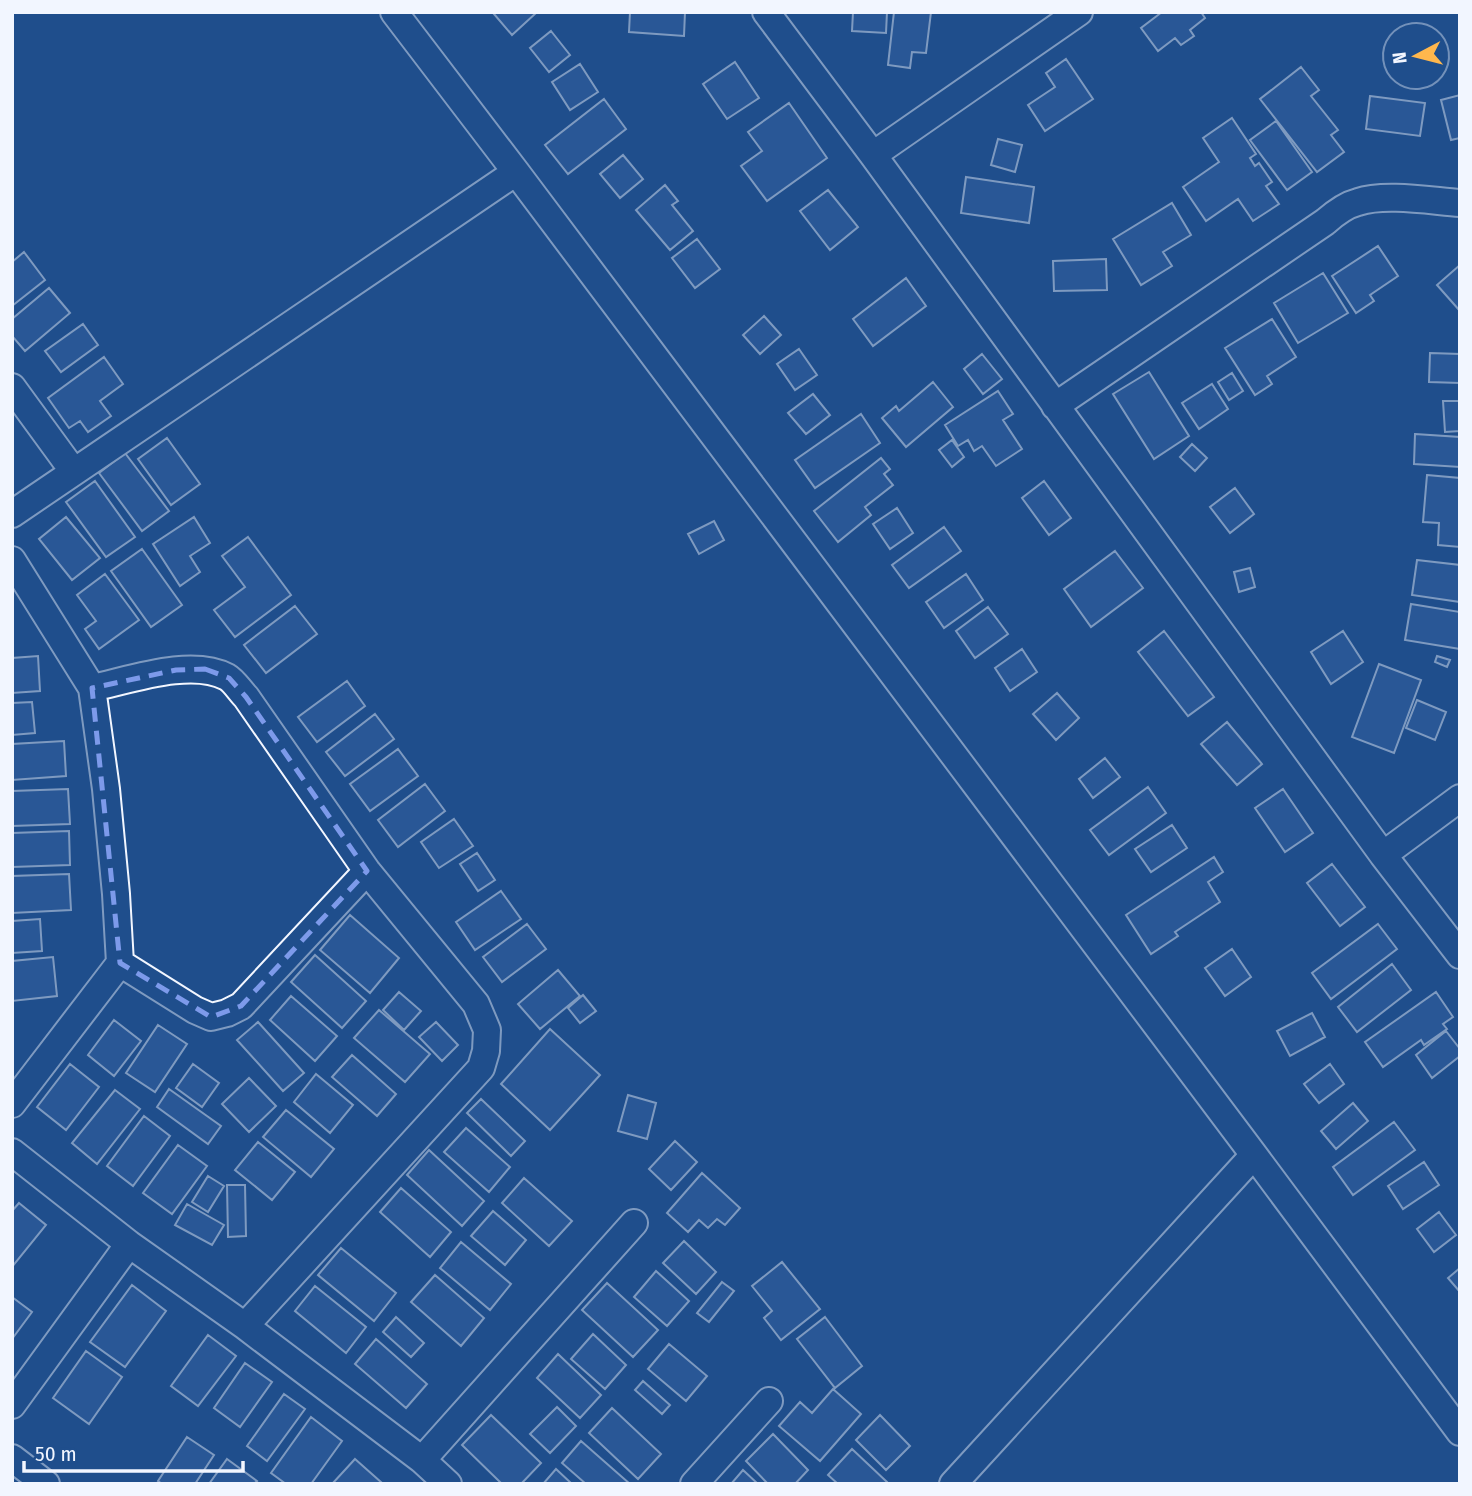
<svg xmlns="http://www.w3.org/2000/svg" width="1472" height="1496" font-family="'Fira Sans Condensed',sans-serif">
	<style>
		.building { fill: #3563a3; stroke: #f2f6ff; stroke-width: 2 }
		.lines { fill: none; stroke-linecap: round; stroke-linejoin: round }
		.minor-casing { stroke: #f2f6ff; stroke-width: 30 }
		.minor { stroke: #1f4e8c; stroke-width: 26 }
		.marked { fill: none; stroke: #7d9aea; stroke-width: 5; stroke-dasharray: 14 9; stroke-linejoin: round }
	</style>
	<rect width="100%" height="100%" fill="#1f4e8c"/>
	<!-- building -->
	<path class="building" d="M496,12H535L536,13L512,35L494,14Z
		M630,12H685L684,36L629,32Z
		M853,12H887L886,33L852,31Z
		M894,12H931L926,53L912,52L910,68L888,65Z
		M1162,12H1201L1205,18L1190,30L1194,36L1181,45L1175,38L1158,51L1141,28Z
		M551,31L570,55L549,72L530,48Z
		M1066,59L1093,99L1045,131L1028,105L1055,87L1046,73Z
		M735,62L759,98L727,119L703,84Z
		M580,64L598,92L570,110L552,82Z
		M1301,67L1319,90L1311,96L1338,130L1331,135L1344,152L1317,172L1260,99Z
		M1460,95V138L1451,140L1441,100Z
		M1370,96L1425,103L1420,136L1366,129Z
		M604,99L626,129L568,174L545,145Z
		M789,103L827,158L767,201L741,166L762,151L748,132Z
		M1232,118L1256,154L1250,158L1255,166L1259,163L1272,182L1266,186L1279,204L1253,221L1238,199L1206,221L1183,187L1219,162L1203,138Z
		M1276,121L1312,172L1287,190L1250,140Z
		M998,139L1022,145L1015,172L991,165Z
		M623,155L643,179L620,198L600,174Z
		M966,177L1034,187L1029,223L961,213Z
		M665,185L678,201L672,205L693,231L670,250L636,210Z
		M828,190L858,227L830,250L800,211Z
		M1172,203L1191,235L1163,252L1172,266L1141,285L1113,239Z
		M697,239L720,269L695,288L672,258Z
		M1378,246L1398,276L1370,295L1374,301L1356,313L1332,276Z
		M24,252L45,280L12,306V262Z
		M1106,259L1107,290L1054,291L1053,261Z
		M1460,265V311L1437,285Z
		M1323,273L1348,313L1298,343L1274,303Z
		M906,278L926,306L873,346L853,319Z
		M49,288L70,313L25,351L12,336V319Z
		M764,316L781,335L760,354L743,335Z
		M1272,319L1296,357L1267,376L1272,384L1255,395L1225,348Z
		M83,324L98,345L61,372L45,351Z
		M799,349L817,375L795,390L777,364Z
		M1430,353L1460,354V383L1429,382Z
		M982,354L1002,379L983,394L964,369Z
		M104,357L123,384L100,401L111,416L88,432L80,421L69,428L48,398Z
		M1149,372L1189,436L1154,459L1113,394Z
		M1232,373L1243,391L1229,400L1218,382Z
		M933,382L953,407L906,447L882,418L896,406L899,411Z
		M1212,384L1228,409L1199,429L1182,403Z
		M998,391L1013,414L1003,420L1022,449L996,466L982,446L974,451L968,440L958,446L945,425Z
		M813,394L830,415L806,434L788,413Z
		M1443,401H1460V431L1445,432Z
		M861,414L880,443L815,488L795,460Z
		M1415,434L1460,437V467L1414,464Z
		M167,438L200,484L171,505L138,459Z
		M952,440L964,457L952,467L939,450Z
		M1192,444L1207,458L1195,471L1180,457Z
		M125,453L169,511L142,531L99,473Z
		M881,458L890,469L884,474L893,485L865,507L871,515L838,542L814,511Z
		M1427,475L1460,478V547L1438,545L1439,523L1423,522Z
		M95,481L135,537L106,557L66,502Z
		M1044,481L1071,518L1049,535L1022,498Z
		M1235,488L1254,514L1230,533L1210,507Z
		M897,508L913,533L890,549L873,524Z
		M66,517L100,558L72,580L39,539Z
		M194,517L210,543L190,556L200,572L180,586L153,544Z
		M714,521L724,540L699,554L688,534Z
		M944,527L961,551L909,588L892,565Z
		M248,537L291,595L235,637L214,610L245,587L222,556Z
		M142,549L182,605L151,627L111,571Z
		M1115,551L1143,588L1091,627L1064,589Z
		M1417,560L1460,565V602L1412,595Z
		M1250,568L1255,587L1239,592L1234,572Z
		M105,574L139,620L99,649L85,629L96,621L77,595Z
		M966,574L983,600L944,628L926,602Z
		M1411,604L1460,612V649L1405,640Z
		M295,606L317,634L266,673L244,645Z
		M988,607L1008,634L975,658L956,631Z
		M1164,631L1214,697L1188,716L1138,652Z
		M1343,631L1363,662L1331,684L1311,652Z
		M1022,649L1037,672L1010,691L995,668Z
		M38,656L40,691L12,693V658Z
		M1437,656L1450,660L1447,667L1435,662Z
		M1379,664L1421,680L1394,753L1352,737Z
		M347,681L365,706L317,742L298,717Z
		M1057,693L1079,718L1056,740L1033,714Z
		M1417,700L1446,712L1435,740L1406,728Z
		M32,702L35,733L12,735V703Z
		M375,714L394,739L345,776L326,752Z
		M1227,722L1262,764L1237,785L1201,744Z
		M64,741L66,776L12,780V744Z
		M398,749L418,776L370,811L350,784Z
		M1105,758L1120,777L1093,798L1079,779Z
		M425,784L445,811L398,847L378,820Z
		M1148,787L1166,813L1109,855L1090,830Z
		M68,789L70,824L12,826V791Z
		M1283,789L1313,833L1285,852L1255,808Z
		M454,819L473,846L439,868L421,842Z
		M1172,825L1187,848L1151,872L1135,849Z
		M69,831L70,865L12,867V833Z
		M477,853L495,880L478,891L460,864Z
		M1214,857L1223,872L1208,882L1220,902L1175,932L1178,936L1151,954L1126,915Z
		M1332,864L1365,907L1340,926L1307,883Z
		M69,874L71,910L12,913V876Z
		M501,891L521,919L475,950L456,922Z
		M350,915L399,958L370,993L320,950Z
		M40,919L42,951L12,953V921Z
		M527,924L546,949L502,982L483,957Z
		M1378,924L1397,949L1331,999L1312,973Z
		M1232,949L1251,977L1225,996L1205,968Z
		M315,955L366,1001L342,1028L291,982Z
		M53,957L57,996L12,1001V961Z
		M1392,964L1411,990L1357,1032L1338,1007Z
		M558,970L580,996L540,1029L518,1004Z
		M399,992L421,1011L404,1030L383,1010Z
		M1436,992L1453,1017L1443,1024L1447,1029L1424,1045L1421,1040L1383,1067L1365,1042Z
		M583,995L596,1011L580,1023L568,1008Z
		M291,996L337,1036L315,1061L270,1020Z
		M379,1010L430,1054L405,1082L354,1038Z
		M1312,1013L1325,1037L1290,1056L1277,1031Z
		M114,1020L141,1041L114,1076L88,1055Z
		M258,1022L304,1073L283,1091L237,1040Z
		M436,1022L458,1045L442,1061L419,1037Z
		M158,1025L187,1044L155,1092L126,1073Z
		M550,1029L600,1075L550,1130L501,1084Z
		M1446,1031L1460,1049V1056L1432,1078L1416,1055Z
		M352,1055L396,1094L377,1116L332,1077Z
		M70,1064L99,1087L66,1130L37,1107Z
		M193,1064L219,1083L202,1107L176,1088Z
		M1330,1064L1344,1084L1319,1103L1304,1084Z
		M316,1074L353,1105L330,1133L294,1102Z
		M249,1078L276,1106L249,1132L222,1104Z
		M169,1089L221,1126L208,1144L157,1107Z
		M115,1090L140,1109L97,1164L72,1143Z
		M628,1095L656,1103L647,1139L618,1131Z
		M481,1099L525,1141L511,1156L467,1113Z
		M1353,1103L1368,1121L1336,1149L1321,1131Z
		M286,1110L334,1149L311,1177L263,1137Z
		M144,1116L170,1136L133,1186L107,1166Z
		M1394,1122L1415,1150L1353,1195L1333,1167Z
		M466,1128L510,1167L489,1192L444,1152Z
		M675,1141L697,1162L671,1190L649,1169Z
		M258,1142L295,1172L272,1200L235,1170Z
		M178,1145L207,1166L172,1214L143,1193Z
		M429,1150L484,1201L462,1226L407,1175Z
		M1424,1162L1439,1185L1403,1209L1388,1186Z
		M702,1173L740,1208L725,1225L717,1219L708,1228L699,1220L688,1232L667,1213Z
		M208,1176L224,1186L208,1212L192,1202Z
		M524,1178L572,1221L549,1246L502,1203Z
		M227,1185H245L246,1236L228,1237Z
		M401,1188L451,1232L430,1257L380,1212Z
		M19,1203L46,1225L12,1267V1211Z
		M187,1204L224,1225L212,1245L175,1225Z
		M493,1211L526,1240L505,1265L471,1236Z
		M1439,1212L1456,1235L1434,1252L1417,1229Z
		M684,1241L716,1272L696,1294L663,1263Z
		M461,1242L511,1284L490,1310L440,1268Z
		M341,1248L396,1293L374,1321L318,1275Z
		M782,1262L820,1309L781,1340L764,1318L772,1311L752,1286Z
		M1460,1268V1292L1448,1278Z
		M656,1271L689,1301L667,1326L634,1297Z
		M435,1275L484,1318L461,1346L411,1302Z
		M722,1282L734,1291L709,1322L697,1313Z
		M607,1283L658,1330L633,1357L582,1310Z
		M132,1285L166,1311L125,1367L90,1342Z
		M315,1286L366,1327L346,1353L295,1311Z
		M12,1297L32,1312L12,1339Z
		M396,1317L424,1343L411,1357L383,1332Z
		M825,1317L862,1366L835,1388L797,1339Z
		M593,1334L626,1365L605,1389L571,1359Z
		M208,1335L236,1356L198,1406L171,1386Z
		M376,1339L427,1384L406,1408L355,1364Z
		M669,1344L707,1376L686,1401L648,1369Z
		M86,1351L122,1377L89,1424L53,1398Z
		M558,1354L601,1395L580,1418L537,1378Z
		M245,1363L272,1382L240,1427L214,1408Z
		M643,1381L670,1405L662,1414L635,1390Z
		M833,1389L861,1414L820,1461L779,1426L800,1402L812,1413Z
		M284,1394L305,1409L267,1461L247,1446Z
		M557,1407L576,1426L550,1453L530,1434Z
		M612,1408L661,1454L638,1479L589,1433Z
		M491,1415L541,1463L521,1484H502L462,1445Z
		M880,1415L910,1446L886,1470L856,1440Z
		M311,1417L342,1441L311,1484H286L271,1473Z
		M773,1434L808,1470L795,1484H768L746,1461Z
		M187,1437L214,1455L195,1484H162L158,1481Z
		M581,1441L630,1484H586L562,1463Z
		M852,1449L887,1482L886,1484H838L828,1475Z
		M227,1459L257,1481L254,1484H209Z
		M355,1459L382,1483V1484H332Z
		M556,1469L572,1484H543Z
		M743,1470L758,1484H731Z"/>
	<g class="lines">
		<!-- minor casing -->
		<g class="minor-casing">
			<path id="minor" d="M394,12L516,172L1254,1155L1460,1432
				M766,12L873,155L1383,855L1460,955
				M873,155L1079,12
				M12,387L74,472
				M1055,406L1325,222C1334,214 1346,205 1358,202C1385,193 1431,201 1460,203
				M12,514L516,172
				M12,560L92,688L106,789L116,894L120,963L12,1104
				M92,688C130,680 191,658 227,677C234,681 240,691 246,697L367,871L476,1004L487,1030L486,1051L481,1068L245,1326
				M1383,855L1460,798
				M120,963L195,1010L211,1017L227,1013L241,1006L367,871
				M12,1152L129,1244L245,1326L422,1460L448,1484
				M12,1405L129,1244
				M12,1458L46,1484
				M422,1460L634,1223
				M694,1484L769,1401
				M953,1484L1254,1155"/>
		</g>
		<!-- minor -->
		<use href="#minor" class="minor"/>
	</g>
	<!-- marked area -->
	<path d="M0 0H1472V1496H0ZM205,669L229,678L246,697L367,871L241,1006L211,1017L120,963L92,688L176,670Z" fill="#1f4e8c" fill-opacity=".55" fill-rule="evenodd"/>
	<path class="marked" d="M205,669L229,678L246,697L367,871L241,1006L211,1017L120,963L92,688L176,670Z"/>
	<!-- border -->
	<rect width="1472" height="1496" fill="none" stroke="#f2f6ff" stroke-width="28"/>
	<!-- north arrow -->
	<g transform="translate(1416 56) rotate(263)"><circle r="33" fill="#1f4e8c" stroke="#7391ba" stroke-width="2"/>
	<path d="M0-5L12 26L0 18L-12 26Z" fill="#ffb74d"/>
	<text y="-10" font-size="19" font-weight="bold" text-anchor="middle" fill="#f2f6ff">N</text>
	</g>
	<!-- scale -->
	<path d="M24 1461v10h219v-10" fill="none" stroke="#f2f6ff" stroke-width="3.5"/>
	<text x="35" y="1461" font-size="21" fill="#f2f6ff" stroke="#1f4e8c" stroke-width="5" paint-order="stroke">50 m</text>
</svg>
